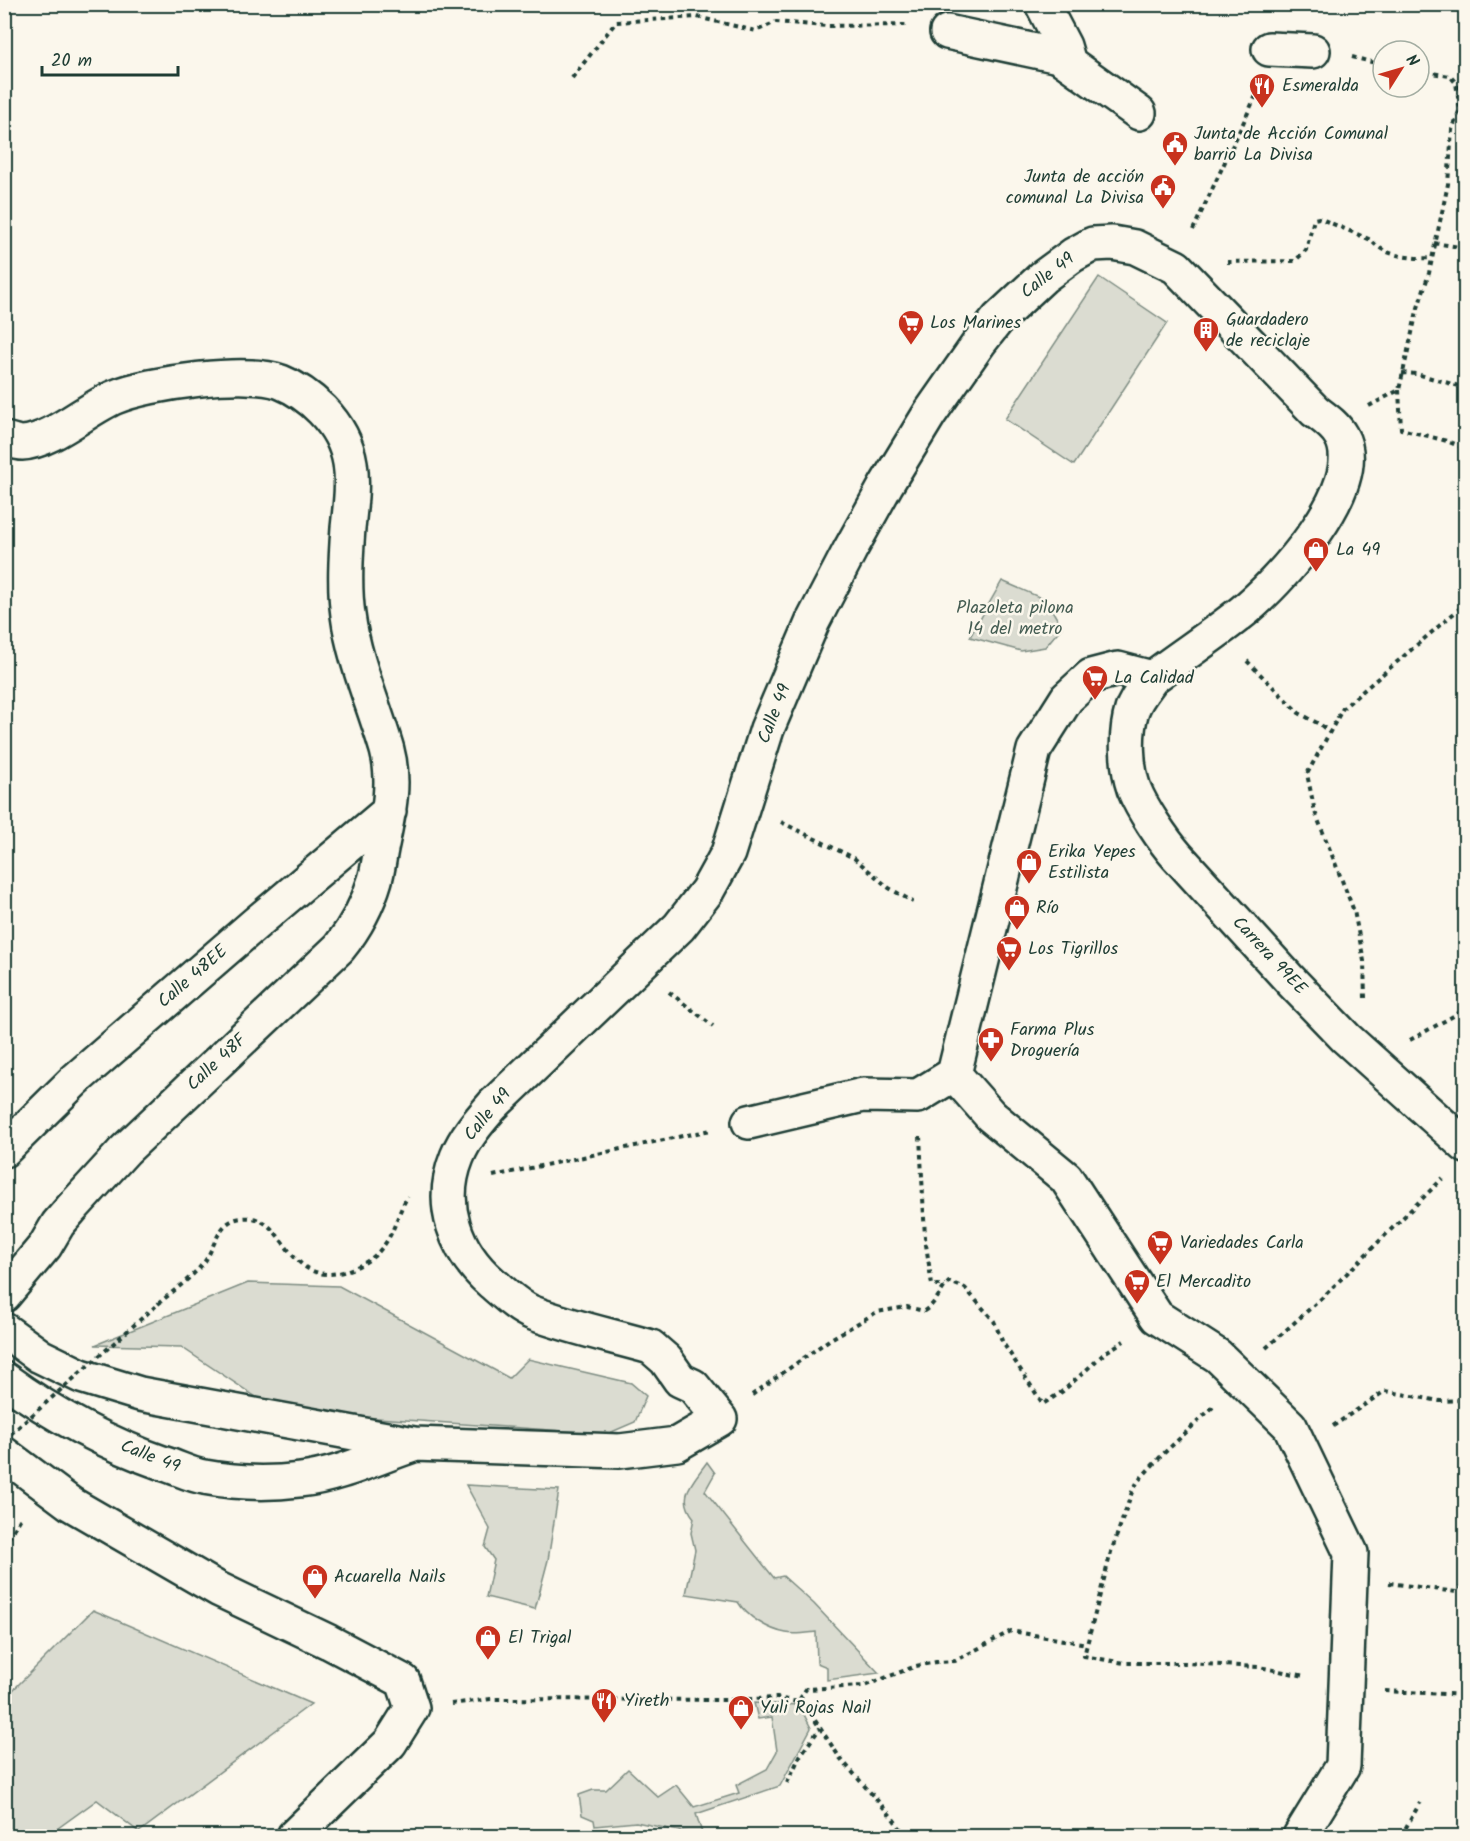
<svg xmlns="http://www.w3.org/2000/svg" width="1470" height="1841" font-family="Kalam,sans-serif">
	<style>
		.green { fill: #dbdcd1; stroke: #7d8c82; stroke-width: 1.5 }
		.lines { fill: none; stroke-linecap: round; stroke-linejoin: round }
		.street-casing { stroke: #1f3d34; stroke-width: 38 }
		.secondary-casing { stroke: #1f3d34; stroke-width: 38 }
		.path { stroke: #1f3d34; stroke-width: 4; stroke-dasharray: 4.5 4.5; stroke-linecap: butt }
		.street { stroke: #fbf7ec; stroke-width: 33 }
		.secondary { stroke: #fbf7ec; stroke-width: 33 }
		.path-bridge { stroke: #1f3d34; stroke-width: 4; stroke-dasharray: 4.5 4.5; stroke-linecap: butt }
		.labels { text-anchor: middle; dominant-baseline: central; stroke-width: 5; stroke-linejoin: round; paint-order: stroke }
		.poi-label { font-size: 18px; fill: #1f3d34; stroke: #fbf7ec; text-anchor: start }
		.street-label { font-size: 18px; fill: #1f3d34; stroke: #fbf7ec }
		.park-label { font-size: 18px; fill: #455d53; stroke: #fbf7ec }
	</style>
	<rect width="100%" height="100%" fill="#fbf7ec"/>
	<filter id="ink" filterUnits="userSpaceOnUse"><feTurbulence type="fractalNoise" baseFrequency=".0167" numOctaves="2"/><feDisplacementMap in="SourceGraphic" scale="12" xChannelSelector="R" yChannelSelector="G"/><feConvolveMatrix kernelMatrix="1 2 1 2 8 2 1 2 1" color-interpolation-filters="sRGB"/></filter>
	<g filter="url(#ink)">
		<!-- green -->
		<path class="green" d="M1099,277L1167,323L1074,465L1005,419Z
			M1002,581L1046,600L1062,627L1045,647L1021,651L970,637Z
			M248,1283L339,1286L509,1378L528,1359L631,1383L646,1396L635,1422L607,1434L277,1411L181,1347L95,1345Z
			M707,1462L715,1473L705,1491L774,1578L783,1576L814,1604L879,1673L827,1680V1667L817,1663L816,1632C807,1633 795,1635 786,1633C769,1630 747,1617 738,1602L686,1594L695,1550L691,1533L694,1518C676,1496 693,1482 707,1462Z
			M466,1485L559,1490L548,1560L535,1609L486,1597L494,1560L485,1547L490,1529Z
			M93,1610L311,1704L139,1832L97,1800L47,1836H5V1698Z
			M754,1703L799,1705L811,1728L780,1786L696,1814L703,1836L636,1822L595,1826L594,1820L582,1815L579,1795L593,1790H606L628,1769L658,1797L676,1785L694,1807L739,1793L736,1785L767,1769L777,1751L772,1717L758,1719Z"/>
		<g class="lines">
			<!-- street casing -->
			<g class="street-casing">
				<path id="street" d="M1042,4L1064,46L1069,63
					M947,32L1059,56L1139,113
					M1269,49L1313,51
					M4,439C10,440 17,443 22,443C51,442 88,408 115,397C148,383 248,369 281,382C296,388 311,399 322,410C358,447 353,481 348,528C346,556 344,587 348,615C354,661 374,705 387,750C396,783 388,816 381,849C379,859 378,870 375,880C368,904 355,928 339,948L125,1150L71,1209L58,1224L45,1246L4,1295
					M954,1074L991,1116L1066,1178L1157,1317L1218,1356L1290,1426L1351,1553L1343,1766L1300,1836
					M749,1122L863,1095L918,1096L954,1074L1034,750L1067,698L1091,676L1118,669L1152,678
					M4,1150L75,1080L255,924L389,811
					M4,1454L71,1504L218,1589L329,1642L403,1681L412,1708L390,1743L294,1836"/>
			</g>
			<!-- secondary casing -->
			<g class="secondary-casing">
				<path id="secondary" d="M4,1330L40,1356L81,1376L140,1394L414,1444L620,1451L677,1444L720,1419L693,1386L680,1380L666,1360L651,1347C612,1336 570,1327 533,1313C518,1307 504,1293 492,1283C455,1251 438,1204 457,1157C465,1137 479,1121 493,1105L679,927L707,891L728,853L767,729L813,621L850,550L886,485L930,413L979,343L998,319L1043,277L1073,255L1093,244L1112,243L1135,247L1176,267L1315,411C1324,418 1335,425 1341,436C1369,486 1277,585 1241,613C1212,636 1181,656 1152,678C1145,688 1136,698 1132,710C1125,733 1126,766 1134,789C1142,809 1163,840 1177,856L1290,980L1346,1038L1466,1146
					M4,1379C53,1415 108,1444 165,1464C178,1468 191,1475 204,1477C236,1483 268,1484 300,1480C338,1476 377,1457 413,1445"/>
			</g>
			<!-- path -->
			<path class="path" d="M1352,57L1383,65
				M572,78L616,22L697,17L756,31L776,22L826,26L909,25
				M1456,87H1466
				M1193,230L1260,87
				M1434,243L1466,248
				M1227,262L1295,261L1306,250L1314,219L1319,218L1371,240C1383,256 1412,259 1431,258
				M1402,373L1417,374L1466,388
				M1399,390L1401,429L1447,441L1466,449
				M1369,406L1399,390L1417,311L1429,273L1448,184L1452,130L1460,109L1456,83L1450,76L1419,71
				M1247,661L1299,713L1321,725L1330,733
				M781,822L854,858L889,888L913,902
				M669,992L713,1026
				M1365,998L1364,961L1354,911L1315,812L1307,774L1343,708L1466,603
				M1410,1040L1466,1009
				M920,1136L925,1238L932,1285H945
				M493,1176L711,1130
				M158,1304C173,1291 192,1278 205,1261C216,1245 218,1220 242,1218C287,1212 284,1287 343,1272C358,1267 371,1261 381,1249C395,1233 397,1213 408,1196
				M1266,1348L1324,1296L1443,1178
				M752,1395L829,1340L877,1312L907,1307L924,1311C937,1303 938,1293 949,1282L965,1288L994,1321L1003,1343L1043,1404L1063,1391L1106,1352L1124,1341
				M1213,1407L1162,1455L1138,1481L1132,1492L1111,1552L1084,1656L1124,1663H1185L1259,1667L1305,1676
				M1333,1426L1385,1391L1440,1401L1466,1400
				M4,1546L21,1518
				M1389,1583L1456,1592L1466,1583
				M1385,1691L1466,1695
				M800,1698L840,1758L891,1816L906,1836
				M451,1704L491,1699L728,1700L777,1698L798,1702L806,1689L864,1686L916,1666L936,1662L955,1661L1011,1631L1087,1644
				M787,1783L800,1756L820,1728
				M1401,1836L1420,1803"/>
			<!-- street -->
			<use href="#street" class="street"/>
			<!-- secondary -->
			<use href="#secondary" class="secondary"/>
			<!-- path-bridge -->
			<path class="path-bridge" d="M4,1440L158,1304"/>
		</g>
	</g>
	<!-- icons -->
	<defs>
		<g id="restaurant-pin" transform="scale(1.35)"><path d="M0 17L-7.5 6A9.5 9.5 0 1 1 7.5 6Z" fill="#c8321e" stroke="#fbf7ec"/><path d="M-5-6h1v4h1v-4h1v4h1v-4h1v5L-1.5 .5V6h-2V.5L-5-1ZM5-6V6H3V1.5H1.5Q1.5-4 5-6Z" fill="#fff"/></g>
		<g id="civic-pin" transform="scale(1.35)"><path d="M0 17L-7.5 6A9.5 9.5 0 1 1 7.5 6Z" fill="#c8321e" stroke="#fbf7ec"/><path d="M-.6-6.5H3V-4.5H.6V-3L4-1V1h2V6H-6V1h2V-1L-.6-3ZM-1.2 2.5V6h2.4V2.5Z" fill="#fff"/></g>
		<g id="supermarket-pin" transform="scale(1.35)"><path d="M0 17L-7.5 6A9.5 9.5 0 1 1 7.5 6Z" fill="#c8321e" stroke="#fbf7ec"/><path d="M-6-5.5h2.5l.6 2H6L4.5 2H-2.5L-4.4-4H-6ZM-1.5 3.2a1.3 1.3 0 1 0 .1 0ZM3 3.2a1.3 1.3 0 1 0 .1 0Z" fill="#fff"/></g>
		<g id="building-pin" transform="scale(1.35)"><path d="M0 17L-7.5 6A9.5 9.5 0 1 1 7.5 6Z" fill="#c8321e" stroke="#fbf7ec"/><path d="M-4-6H4V6H1V3H-1V6H-4ZM-2.5-4.3h1.7v1.8h-1.7ZM.8-4.3h1.7v1.8H.8ZM-2.5-1h1.7V.8h-1.7ZM.8-1h1.7V.8H.8Z" fill="#fff"/></g>
		<g id="shop-pin" transform="scale(1.35)"><path d="M0 17L-7.5 6A9.5 9.5 0 1 1 7.5 6Z" fill="#c8321e" stroke="#fbf7ec"/><path d="M-5-2.5h2.3a2.7 3.5 0 0 1 5.4 0H5L5.5 6h-11ZM-1.5-2.5h3a1.5 2.3 0 0 0-3 0Z" fill="#fff"/></g>
		<g id="pharmacy-pin" transform="scale(1.35)"><path d="M0 17L-7.5 6A9.5 9.5 0 1 1 7.5 6Z" fill="#c8321e" stroke="#fbf7ec"/><path d="M-2-6h4v4h4v4h-4v4h-4v-4h-4v-4h4Z" fill="#fff"/></g>
	</defs>
	<g fill-rule="evenodd">
		<use href="#restaurant-pin" x="1262" y="86"/>
		<use href="#civic-pin" x="1175" y="144"/>
		<use href="#civic-pin" x="1163" y="187"/>
		<use href="#supermarket-pin" x="911" y="323"/>
		<use href="#building-pin" x="1206" y="330"/>
		<use href="#shop-pin" x="1316" y="550"/>
		<use href="#supermarket-pin" x="1095" y="678"/>
		<use href="#shop-pin" x="1029" y="862"/>
		<use href="#shop-pin" x="1017" y="908"/>
		<use href="#supermarket-pin" x="1009" y="949"/>
		<use href="#pharmacy-pin" x="991" y="1040"/>
		<use href="#supermarket-pin" x="1160" y="1243"/>
		<use href="#supermarket-pin" x="1137" y="1282"/>
		<use href="#shop-pin" x="315" y="1577"/>
		<use href="#shop-pin" x="488" y="1638"/>
		<use href="#restaurant-pin" x="604" y="1701"/>
		<use href="#shop-pin" x="741" y="1708"/>
	</g>
	<g class="labels">
		<!-- poi labels -->
		<g class="poi-label">
			<text x="1282" y="86">Esmeralda</text>
			<text x="1194" y="134">Junta de Acción Comunal<tspan x="1194" dy="21">barrio La Divisa</tspan></text>
			<text x="1144" y="177" text-anchor="end">Junta de acción<tspan x="1144" dy="21">comunal La Divisa</tspan></text>
			<text x="1226" y="320">Guardadero<tspan x="1226" dy="21">de reciclaje</tspan></text>
			<text x="930" y="323">Los Marines</text>
			<text x="1336" y="550">La 49</text>
			<text x="1114" y="678">La Calidad</text>
			<text x="1048" y="852">Erika Yepes<tspan x="1048" dy="21">Estilista</tspan></text>
			<text x="1036" y="908">Río</text>
			<text x="1028" y="949">Los Tigrillos</text>
			<text x="1010" y="1030">Farma Plus<tspan x="1010" dy="21">Droguería</tspan></text>
			<text x="1180" y="1243">Variedades Carla</text>
			<text x="1156" y="1282">El Mercadito</text>
			<text x="334" y="1577">Acuarella Nails</text>
			<text x="508" y="1638">El Trigal</text>
			<text x="624" y="1701">Yireth</text>
			<text x="760" y="1708">Yuli Rojas Nail</text>
		</g>
		<!-- street labels -->
		<g class="street-label">
			<text transform="translate(1048 276) rotate(-38)">Calle 49</text>
			<text transform="translate(775 714) rotate(-69)">Calle 49</text>
			<text transform="translate(1269 956) rotate(47)">Carrera 99EE</text>
			<text transform="translate(193 977) rotate(-41)">Calle 48EE</text>
			<text transform="translate(217 1063) rotate(-43)">Calle 48F</text>
			<text transform="translate(488 1115) rotate(-50)">Calle 49</text>
			<text transform="translate(150 1457) rotate(21)">Calle 49</text>
		</g>
		<!-- park labels -->
		<g class="park-label">
			<text x="1015" y="608">Plazoleta pilona<tspan x="1015" dy="21">14 del metro</tspan></text>
		</g>
	</g>
	<!-- margin -->
	<rect width="1470" height="1841" fill="none" stroke="#fbf7ec" stroke-width="24"/>
	<rect x="12" y="12" width="1446" height="1817" fill="none" stroke="#1f3d34" stroke-width="2" filter="url(#ink)"/>
	<!-- north arrow -->
	<g transform="translate(1401 69) rotate(53)"><circle r="28" fill="#fbf7ec" stroke="#a3ada2" stroke-width="1.5"/>
	<path d="M0-4.5L10 22L0 15L-10 22Z" fill="#c8321e"/>
	<text y="-9" font-size="16" font-weight="bold" text-anchor="middle" fill="#1f3d34">N</text>
	</g>
	<!-- scale -->
	<path d="M42 66v9h136v-9" fill="none" stroke="#1f3d34" stroke-width="3"/>
	<text x="51" y="66" font-size="18" fill="#1f3d34" stroke="#fbf7ec" stroke-width="4.5" paint-order="stroke">20 m</text>
</svg>
